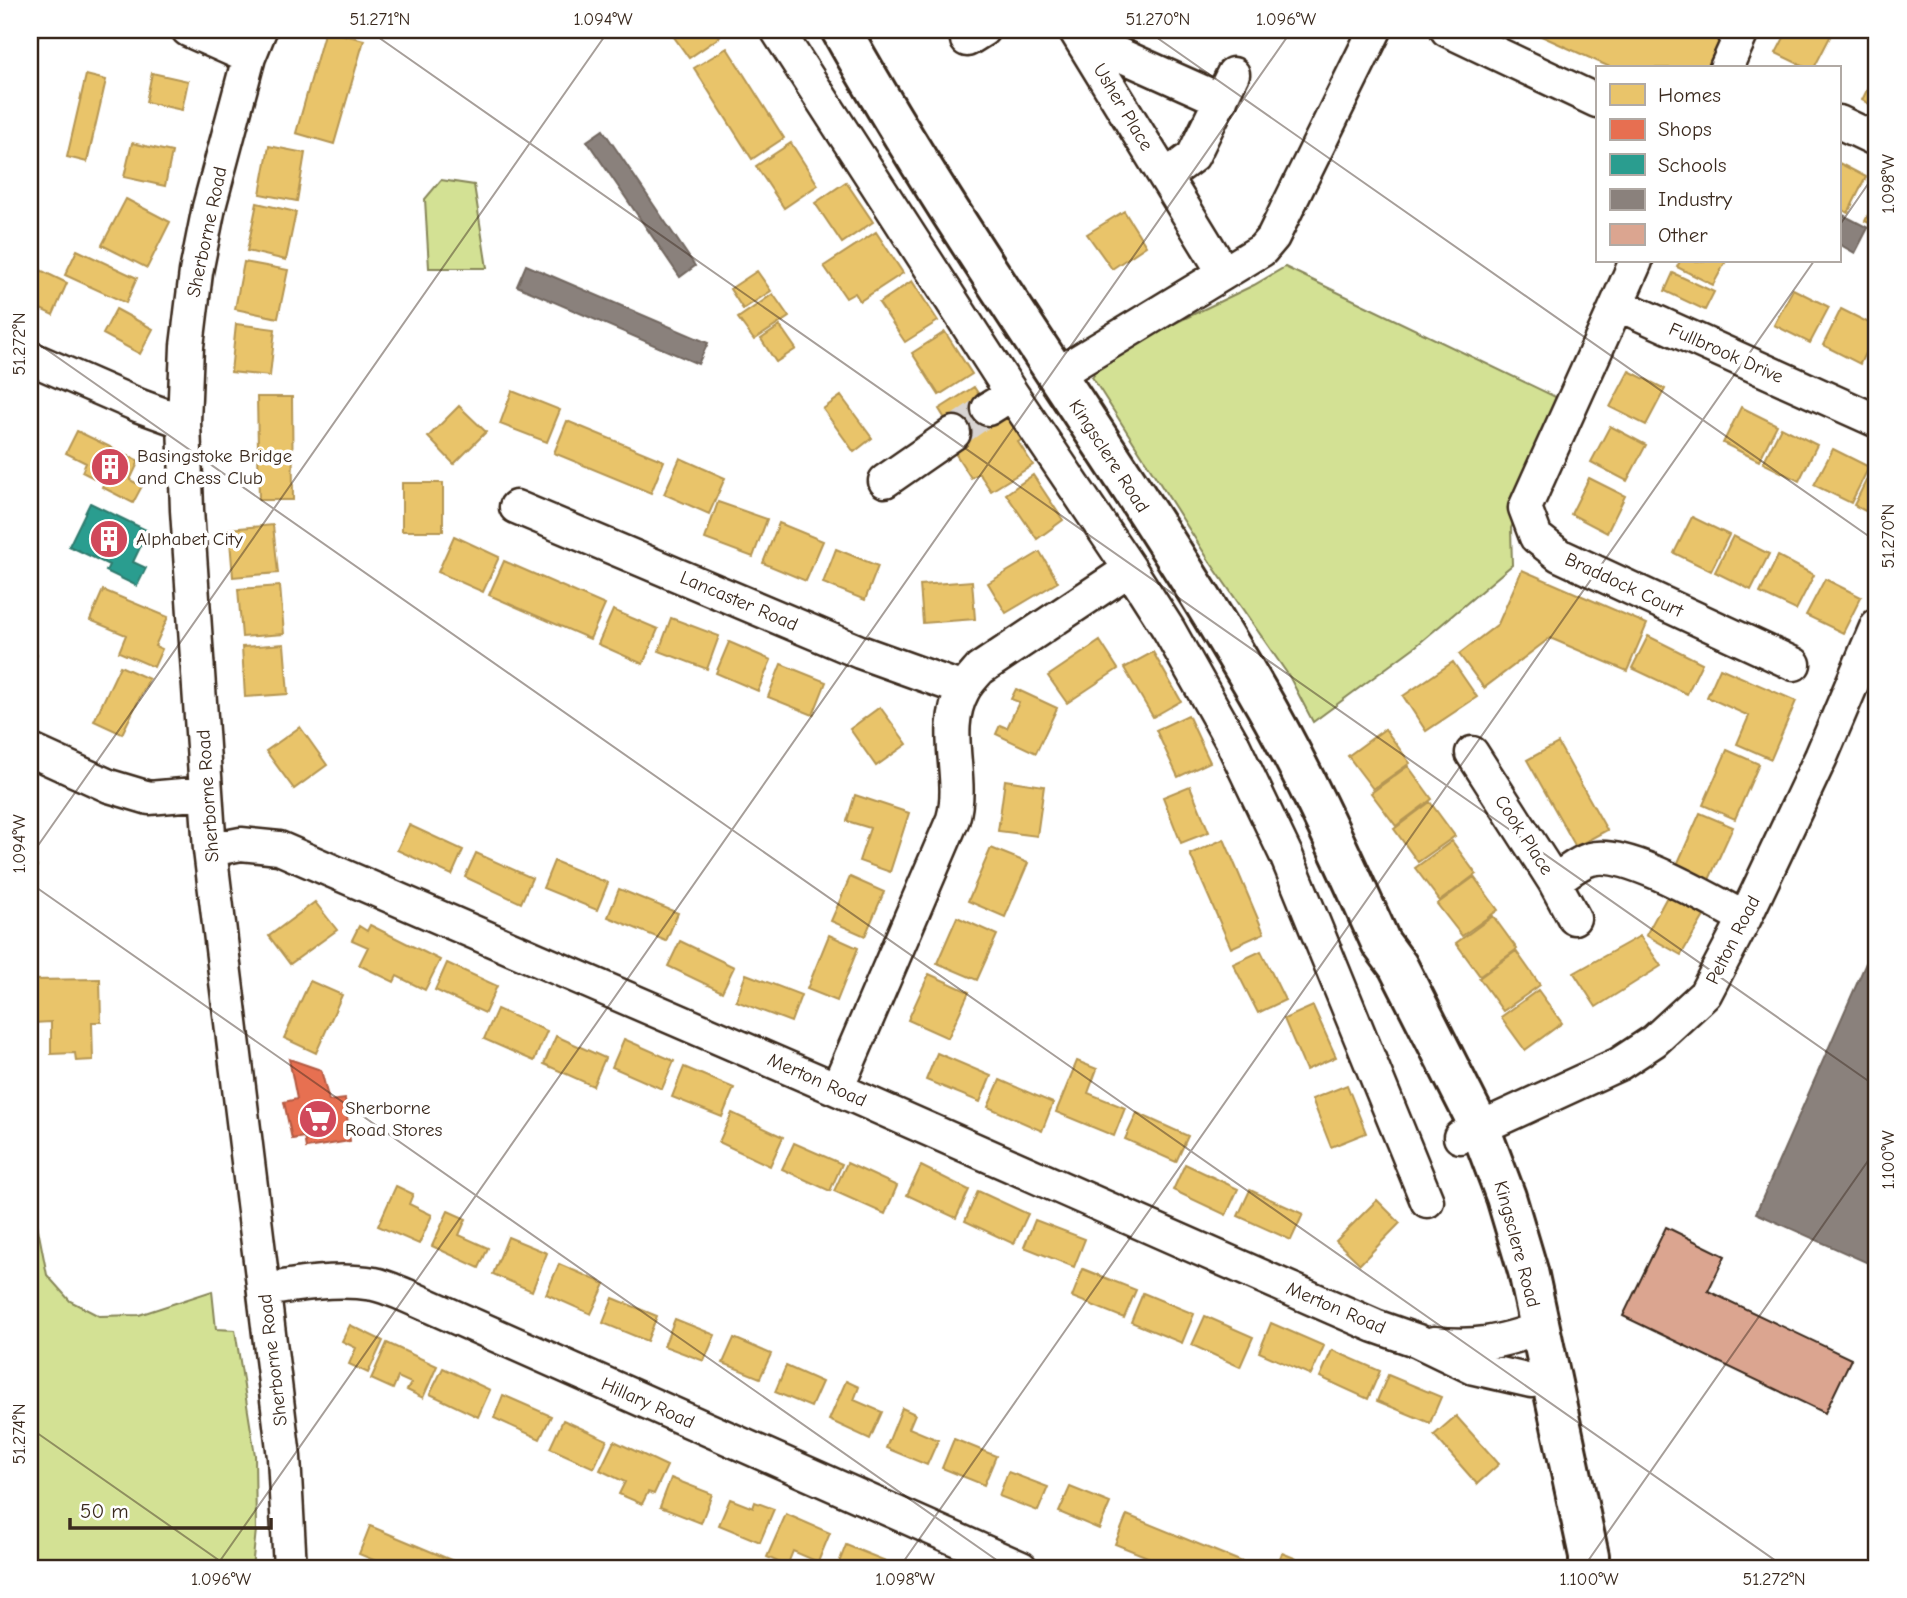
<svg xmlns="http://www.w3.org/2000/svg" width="1907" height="1598" font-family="'Comic Neue',sans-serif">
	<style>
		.green { fill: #d3e194; stroke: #878659; stroke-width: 2 }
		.homes { fill: #e9c46a; stroke: #b59653; stroke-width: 2 }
		.shops { fill: #e76f51; stroke: #b35a42; stroke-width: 2 }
		.schools { fill: #2a9d8f; stroke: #2f7a6d; stroke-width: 2 }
		.industry { fill: #8a817c; stroke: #726760; stroke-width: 2 }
		.building { fill: #dba590; stroke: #3b2a1e; stroke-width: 2 }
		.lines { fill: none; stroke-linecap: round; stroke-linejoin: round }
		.street-tunnel { stroke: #d8d4d2; stroke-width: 32; stroke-dasharray: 32 16; stroke-linecap: butt }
		.street-casing { stroke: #3b2a1e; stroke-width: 37 }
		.secondary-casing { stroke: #3b2a1e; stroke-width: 44 }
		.street { stroke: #fff; stroke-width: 32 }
		.secondary { stroke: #fff; stroke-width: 38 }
		.ticks { fill: none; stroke: #3b2a1e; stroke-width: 2; stroke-opacity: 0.45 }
		.labels { text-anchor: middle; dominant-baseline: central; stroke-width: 7; stroke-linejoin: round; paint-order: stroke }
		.street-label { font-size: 19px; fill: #3b2a1e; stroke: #fff }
		.poi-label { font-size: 19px; fill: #3b2a1e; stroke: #fff; text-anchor: start }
		.neatline { fill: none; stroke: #3b2a1e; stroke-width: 2.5 }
		.ticks-label { font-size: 18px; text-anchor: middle; fill: #3b2a1e }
	</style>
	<rect width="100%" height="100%" fill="#fff"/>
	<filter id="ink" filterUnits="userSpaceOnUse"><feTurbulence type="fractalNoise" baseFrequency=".0143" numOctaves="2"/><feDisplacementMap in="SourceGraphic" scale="14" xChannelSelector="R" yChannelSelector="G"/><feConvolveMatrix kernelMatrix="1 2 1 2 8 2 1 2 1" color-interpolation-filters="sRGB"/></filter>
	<g filter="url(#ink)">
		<!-- green -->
		<path class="green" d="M441,180L474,185L487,268H429L425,199Z
			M1285,267L1568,403L1511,528L1512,565L1416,646L1313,722L1289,676L1210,562L1092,377L1094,375L1090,367L1109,355L1254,285Z
			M30,1119L34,1120L36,1219L47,1275L70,1301L99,1316L139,1315L212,1291L216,1329L235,1330L255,1455L256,1530L252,1568H30Z"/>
		<!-- homes -->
		<path class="homes" d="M30,30H41L37,40L30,37Z
			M325,30L364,40L334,144L296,133Z
			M669,30H715L720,37L689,58Z
			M1528,30H1735L1721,68H1612Z
			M1788,30H1821L1831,35L1814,68H1807L1776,53Z
			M727,48L784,138L752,159L694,68Z
			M1877,70V108L1862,100Z
			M152,73L188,81L182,110L146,102Z
			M86,75L106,80L87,162L67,157Z
			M132,143L172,152L165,186L124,177Z
			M791,143L818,185L784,208L756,166Z
			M269,146L305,153L297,201L260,194Z
			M1839,163L1866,177L1848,213L1839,208Z
			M846,182L873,222L842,243L815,203Z
			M1877,197V227L1865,221Z
			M126,199L170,222L147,268L102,245Z
			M257,203L296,212L286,260L247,251Z
			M1124,211L1146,246L1112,269L1087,234Z
			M876,232L903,273L860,301L855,293L846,298L824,266Z
			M77,250L137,278L126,303L65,275Z
			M1680,261H1726L1713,285L1677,267Z
			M244,262L288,270L278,318L235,309Z
			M34,267L67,283L53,315L30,304V277Z
			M757,271L771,291L743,309L730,289Z
			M1673,273L1714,292L1705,310L1665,291Z
			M912,281L938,321L905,342L879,303Z
			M1793,289L1829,307L1810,343L1774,325Z
			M773,294L789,317L754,340L738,318Z
			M116,309L153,329L140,354L103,334Z
			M1841,309L1877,327L1860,364L1823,345Z
			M236,324L275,329L270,376L231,372Z
			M780,326L796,349L776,362L761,339Z
			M945,332L972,374L939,395L912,353Z
			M1629,371L1665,389L1646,425L1610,407Z
			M974,387L995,420L1011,410L1027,436L1018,442L1033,465L991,491L979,473L971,478L955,453L963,448L939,409Z
			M512,391L560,410L547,442L500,424Z
			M841,396L872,438L854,452L823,409Z
			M257,397H292L293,500H259Z
			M459,406L486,432L454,464L428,437Z
			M1741,407L1777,425L1759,461L1723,443Z
			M567,421L664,461L651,493L554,453Z
			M1610,426L1646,445L1627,481L1591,462Z
			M1781,427L1817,445L1799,481L1763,463Z
			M30,430L37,433L30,449Z
			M77,431L139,461L130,480L142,486L133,503L102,487L104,483L82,472L86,463L66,453Z
			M1833,449L1869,467L1851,503L1814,485Z
			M680,458L725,478L709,514L664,494Z
			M1872,469L1877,472V517L1854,505Z
			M1033,475L1063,520L1037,539L1006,494Z
			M1589,478L1625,496L1607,533L1571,514Z
			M402,483H443V531H402Z
			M718,502L767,519L753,557L705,539Z
			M1692,517L1729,535L1711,571L1674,553Z
			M779,523L823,541L806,581L763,563Z
			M273,525L278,573L233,577L229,529Z
			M454,536L499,557L483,592L438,572Z
			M1733,536L1769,554L1751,590L1715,572Z
			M836,549L878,566L865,600L823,583Z
			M1040,552L1058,582L1006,613L988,583Z
			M1778,556L1814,575L1796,610L1760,593Z
			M504,561L605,605L590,639L489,595Z
			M1522,570L1647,624L1627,671L1550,638L1484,688L1459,654L1498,624Z
			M1825,579L1861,597L1843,633L1806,615Z
			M972,581L975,619L923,623L920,585Z
			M280,586L284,634L242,637L238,589Z
			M103,590L168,617L155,646L162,649L154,667L119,652L126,635L90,620Z
			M613,610L658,629L643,664L598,644Z
			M671,618L719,636L707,669L659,651Z
			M1648,636L1702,663L1687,694L1632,668Z
			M1100,641L1118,669L1067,703L1048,676Z
			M729,642L771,660L758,691L716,673Z
			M284,644L288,694L245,697L242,647Z
			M30,651L37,655L30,671Z
			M1153,652L1181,701L1153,717L1124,668Z
			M1453,662L1477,697L1426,731L1403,696Z
			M781,664L826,682L813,715L768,697Z
			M120,666L149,679L122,734L94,721Z
			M1720,668L1796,701L1771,759L1737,744L1749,716L1707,697Z
			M1016,689L1057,708L1036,753L996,734L1000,725L1007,728L1019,702L1011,699Z
			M880,707L907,744L876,766L850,729Z
			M1188,715L1210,762L1178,777L1156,730Z
			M300,727L327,765L294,789L266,751Z
			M1385,729L1410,763L1373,789L1348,756Z
			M1558,743L1607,830L1576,847L1527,760Z
			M1727,750L1759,764L1735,819L1703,805Z
			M1408,766L1432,799L1396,826L1371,793Z
			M1005,780L1044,786L1037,836L998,831Z
			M1190,786L1209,832L1181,843L1163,797Z
			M855,795L909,813L890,872L859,861L870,828L847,821Z
			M1430,802L1455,836L1418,862L1394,829Z
			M1700,813L1733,827L1708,882L1676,867Z
			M409,825L463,850L452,875L397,850Z
			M1224,839L1264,933L1231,948L1190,854Z
			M1452,841L1476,874L1440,901L1415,868Z
			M991,848L1028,863L1005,917L968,901Z
			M476,853L532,878L521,903L465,877Z
			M554,861L608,883L597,910L543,888Z
			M30,862L37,866L30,884Z
			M850,877L884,892L865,936L831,921Z
			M1474,877L1498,910L1462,936L1437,904Z
			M619,889L678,913L666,941L608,917Z
			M1668,895L1704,916L1681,955L1646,935Z
			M315,902L337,930L290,964L269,936Z
			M1493,916L1517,949L1480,976L1456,943Z
			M957,917L997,935L977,980L937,963Z
			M370,925L440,960L425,990L397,976L394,982L359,965L368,947L352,940L359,926L367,931Z
			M829,935L858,948L837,1001L807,989Z
			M1640,936L1661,966L1596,1007L1574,973Z
			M680,941L734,967L722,992L668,966Z
			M1261,951L1285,1000L1258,1013L1233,964Z
			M1516,951L1540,985L1503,1011L1479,978Z
			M447,963L497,986L485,1013L435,990Z
			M746,974L801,995L791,1022L736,1001Z
			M929,974L969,992L948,1038L908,1020Z
			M100,979L101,1022H92L93,1060L76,1061L75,1053L51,1054V1022L33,1023L32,1011H30V980Z
			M310,981L342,995L316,1053L284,1038Z
			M1538,990L1562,1023L1525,1050L1501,1017Z
			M1313,1006L1336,1057L1306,1070L1284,1019Z
			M497,1009L547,1031L534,1061L484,1039Z
			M556,1036L605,1058L593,1086L544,1064Z
			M624,1039L674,1061L662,1089L612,1067Z
			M937,1053L991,1076L980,1102L926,1080Z
			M1077,1061L1097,1069L1088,1093L1125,1108L1114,1136L1056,1112Z
			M684,1067L734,1088L722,1117L672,1097Z
			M1000,1080L1053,1103L1042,1131L988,1107Z
			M1347,1085L1366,1133L1331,1147L1312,1099Z
			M732,1113L783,1137L770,1166L719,1142Z
			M1137,1113L1188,1136L1176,1162L1125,1139Z
			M794,1143L842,1164L830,1191L782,1169Z
			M847,1163L897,1186L885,1214L834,1191Z
			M1185,1164L1238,1189L1226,1215L1173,1190Z
			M921,1166L969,1190L956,1218L907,1195Z
			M396,1186L413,1194L409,1204L432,1215L419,1244L378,1226Z
			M1250,1190L1303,1214L1291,1240L1238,1216Z
			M978,1191L1028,1214L1014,1244L965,1221Z
			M1377,1200L1400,1223L1360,1264L1336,1241Z
			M448,1211L466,1219L459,1235L488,1248L479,1268L432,1246Z
			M1035,1220L1085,1239L1074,1267L1024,1247Z
			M508,1237L547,1253L532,1291L493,1274Z
			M559,1264L605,1284L591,1314L546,1294Z
			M1083,1269L1136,1290L1124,1318L1072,1297Z
			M1143,1293L1194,1314L1182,1343L1131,1322Z
			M613,1298L657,1316L647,1341L603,1323Z
			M1205,1316L1253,1337L1240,1367L1192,1345Z
			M675,1319L715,1335L704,1361L664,1346Z
			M1271,1323L1324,1346L1311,1375L1259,1352Z
			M350,1325L383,1341L368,1373L349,1364L356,1348L342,1341Z
			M734,1338L771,1354L760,1378L723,1363Z
			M387,1343L437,1366L423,1398L407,1390L411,1383L398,1377L393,1389L371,1379Z
			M1332,1350L1380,1371L1368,1399L1320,1377Z
			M786,1366L822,1382L811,1407L775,1392Z
			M443,1368L490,1390L478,1417L430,1394Z
			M1388,1375L1441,1397L1430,1423L1377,1401Z
			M846,1381L859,1387L854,1400L882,1412L870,1439L829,1420Z
			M503,1395L551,1416L540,1439L494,1418Z
			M902,1408L915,1414L909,1428L938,1440L927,1465L886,1448Z
			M1456,1416L1499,1464L1477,1484L1434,1435Z
			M563,1420L607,1440L594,1468L550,1448Z
			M954,1439L996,1456L984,1485L942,1468Z
			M614,1441L667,1466L654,1494L648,1492L642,1504L619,1494L625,1482L600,1470Z
			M1008,1472L1048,1487L1038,1511L999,1496Z
			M671,1478L712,1494L701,1523L660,1507Z
			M1070,1487L1110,1503L1099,1529L1059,1512Z
			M730,1499L753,1508L755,1502L774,1509L760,1542L719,1525Z
			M786,1514L830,1533L818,1562L793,1551L787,1566L767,1557Z
			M1127,1515L1257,1568H1175L1115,1544Z
			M370,1526L470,1568H393L359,1554Z
			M846,1545L886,1561L883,1568H837Z
			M1282,1553L1319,1568H1276Z"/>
		<!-- shops -->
		<path class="shops" d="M289,1059L321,1070L329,1101L345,1099L350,1141L306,1148L304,1137L292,1139L284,1102L297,1099Z"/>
		<!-- schools -->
		<path class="schools" d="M90,503L148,531L133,562L146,568L137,586L106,571L109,565L69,546Z"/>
		<!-- industry -->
		<path class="industry" d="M603,130L695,266L680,277L587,141Z
			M1843,215L1868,228L1855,253L1839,244V223Z
			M526,265L708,343L698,364L517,286Z
			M1877,938V1267L1756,1213Z"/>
		<!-- building -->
		<path class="building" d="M1666,1227L1725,1256L1708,1291L1851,1359L1825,1413L1623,1316Z"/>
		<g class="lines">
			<!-- street-tunnel -->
			<path class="street-tunnel" d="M954,433L988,409"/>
			<!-- street casing -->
			<g class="street-casing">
				<path id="street" d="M188,30L249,57
					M260,30L249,57L209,207L196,272L187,346L184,422L187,510L210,850L284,1457L290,1568
					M777,30L1012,394L1130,569L1169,630L1232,742L1286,855L1427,1201
					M1075,30L1224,273
					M1447,30L1597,101
					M1080,37L1221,100
					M967,40L983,30
					M1726,68L1743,30
					M1839,122L1877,140
					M1165,177L1193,156L1233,74
					M1636,261L1617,304L1877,421
					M1617,304L1525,508L1536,537L1559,555L1794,664
					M30,358L140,406L184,422
					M1056,375L1262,250L1273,237L1375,30
					M988,409L1012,394
					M885,481L954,433
					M516,507L860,652L963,689
					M30,750L109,786L149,798L206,793
					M1472,753L1554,881C1565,874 1579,862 1591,859C1627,849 1711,901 1745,918
					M210,850L241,844L279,848L837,1089L1311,1298L1375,1326L1418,1341L1474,1368L1531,1381L1552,1379
					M1554,881L1574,918
					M837,1089L953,819C965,777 941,731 963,691C967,683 974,676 980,669L1130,569
					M1460,1137L1619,1064L1654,1041L1705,994L1745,918L1821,757L1877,625
					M265,1290C300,1284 337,1278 374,1284C384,1286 395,1291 405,1295L1021,1568
					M1434,1343C1475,1348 1500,1342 1539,1329"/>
			</g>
			<!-- secondary casing -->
			<g class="secondary-casing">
				<path id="secondary" d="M841,30C968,257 1125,464 1256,689C1304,771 1342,857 1381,943L1398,966L1480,1128L1506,1197L1528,1271L1589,1556V1568"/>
			</g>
			<!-- street -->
			<use href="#street" class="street"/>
			<!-- secondary -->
			<use href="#secondary" class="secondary"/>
		</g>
	</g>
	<!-- ticks -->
	<path class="ticks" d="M368,30L1877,1087M1146,30L1877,542M1839,226L1877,171M30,338L1786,1568M30,857L609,30M30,883L1008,1568M30,1428L230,1568M215,1568L1292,30M899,1568L1814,261M1583,1568L1877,1148"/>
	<!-- icons -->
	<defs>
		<g id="building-disc" transform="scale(2.0125)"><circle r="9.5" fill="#d1495b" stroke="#fff"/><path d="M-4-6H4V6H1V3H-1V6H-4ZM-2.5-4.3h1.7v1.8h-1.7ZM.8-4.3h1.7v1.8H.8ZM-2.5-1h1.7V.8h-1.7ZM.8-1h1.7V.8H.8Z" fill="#fff"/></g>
		<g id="supermarket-disc" transform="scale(2.0125)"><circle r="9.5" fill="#d1495b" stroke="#fff"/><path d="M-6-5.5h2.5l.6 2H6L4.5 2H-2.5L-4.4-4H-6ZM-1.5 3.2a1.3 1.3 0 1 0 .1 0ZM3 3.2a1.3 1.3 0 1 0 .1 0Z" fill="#fff"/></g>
	</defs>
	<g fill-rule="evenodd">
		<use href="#building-disc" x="110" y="467"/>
		<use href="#building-disc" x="109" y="539"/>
		<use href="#supermarket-disc" x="318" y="1119"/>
	</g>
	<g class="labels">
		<!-- street labels -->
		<g class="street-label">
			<text transform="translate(1123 107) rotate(59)">Usher Place</text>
			<text transform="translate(207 232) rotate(-78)">Sherborne Road</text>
			<text transform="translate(1726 353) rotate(24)">Fullbrook Drive</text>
			<text transform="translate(1109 456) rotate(57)">Kingsclere Road</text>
			<text transform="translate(1624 585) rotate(25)">Braddock Court</text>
			<text transform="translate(739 601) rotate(23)">Lancaster Road</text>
			<text transform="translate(208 796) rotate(-94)">Sherborne Road</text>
			<text transform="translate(1524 835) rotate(57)">Cook Place</text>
			<text transform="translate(1733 940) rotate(-63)">Pelton Road</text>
			<text transform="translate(817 1080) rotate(24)">Merton Road</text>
			<text transform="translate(1517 1244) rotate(75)">Kingsclere Road</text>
			<text transform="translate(1336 1308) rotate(23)">Merton Road</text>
			<text transform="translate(273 1360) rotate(-97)">Sherborne Road</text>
			<text transform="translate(648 1403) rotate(24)">Hillary Road</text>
		</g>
		<!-- poi labels -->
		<g class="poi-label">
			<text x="137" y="456">Basingstoke Bridge<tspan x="137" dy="22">and Chess Club</tspan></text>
			<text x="136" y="539">Alphabet City</text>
			<text x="345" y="1108">Sherborne<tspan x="345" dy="22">Road Stores</tspan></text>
		</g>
	</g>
	<!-- margin -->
	<rect width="1907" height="1598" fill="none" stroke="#fff" stroke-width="77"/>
	<!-- legend -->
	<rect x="1596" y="66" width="245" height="196" fill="#ffffff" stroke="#b1aaa5" stroke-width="2"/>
	<rect x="1610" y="84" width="35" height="21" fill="#e9c46a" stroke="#b1aaa5" stroke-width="2"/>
	<text x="1658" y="102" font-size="21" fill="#3b2a1e">Homes</text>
	<rect x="1610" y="119" width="35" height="21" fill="#e76f51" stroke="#b1aaa5" stroke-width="2"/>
	<text x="1658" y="136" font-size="21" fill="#3b2a1e">Shops</text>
	<rect x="1610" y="154" width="35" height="21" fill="#2a9d8f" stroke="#b1aaa5" stroke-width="2"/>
	<text x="1658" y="172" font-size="21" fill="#3b2a1e">Schools</text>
	<rect x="1610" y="189" width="35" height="21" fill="#8a817c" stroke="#b1aaa5" stroke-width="2"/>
	<text x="1658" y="206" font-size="21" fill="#3b2a1e">Industry</text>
	<rect x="1610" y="224" width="35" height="21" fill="#dba590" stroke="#b1aaa5" stroke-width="2"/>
	<text x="1658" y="242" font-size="21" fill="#3b2a1e">Other</text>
	<!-- scale -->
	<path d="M70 1518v10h201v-10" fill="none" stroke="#3b2a1e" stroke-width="3.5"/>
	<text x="80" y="1518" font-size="21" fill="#3b2a1e" stroke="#ffffff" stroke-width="5" paint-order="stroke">50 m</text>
	<rect x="38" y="38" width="1830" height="1522" class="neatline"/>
	<g class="ticks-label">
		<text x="380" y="25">51.271°N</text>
		<text x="603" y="25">1.094°W</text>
		<text x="1158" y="25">51.270°N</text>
		<text x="1286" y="25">1.096°W</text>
		<text transform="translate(1888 184) rotate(-90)" y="6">1.098°W</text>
		<text transform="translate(19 344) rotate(-90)" y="6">51.272°N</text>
		<text transform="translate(1888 536) rotate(-90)" y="6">51.270°N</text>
		<text transform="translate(19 844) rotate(-90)" y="6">1.094°W</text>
		<text transform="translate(1888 1160) rotate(-90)" y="6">1.100°W</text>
		<text transform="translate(19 1434) rotate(-90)" y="6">51.274°N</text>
		<text x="221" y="1585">1.096°W</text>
		<text x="905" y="1585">1.098°W</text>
		<text x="1589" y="1585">1.100°W</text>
		<text x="1774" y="1585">51.272°N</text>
	</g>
</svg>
